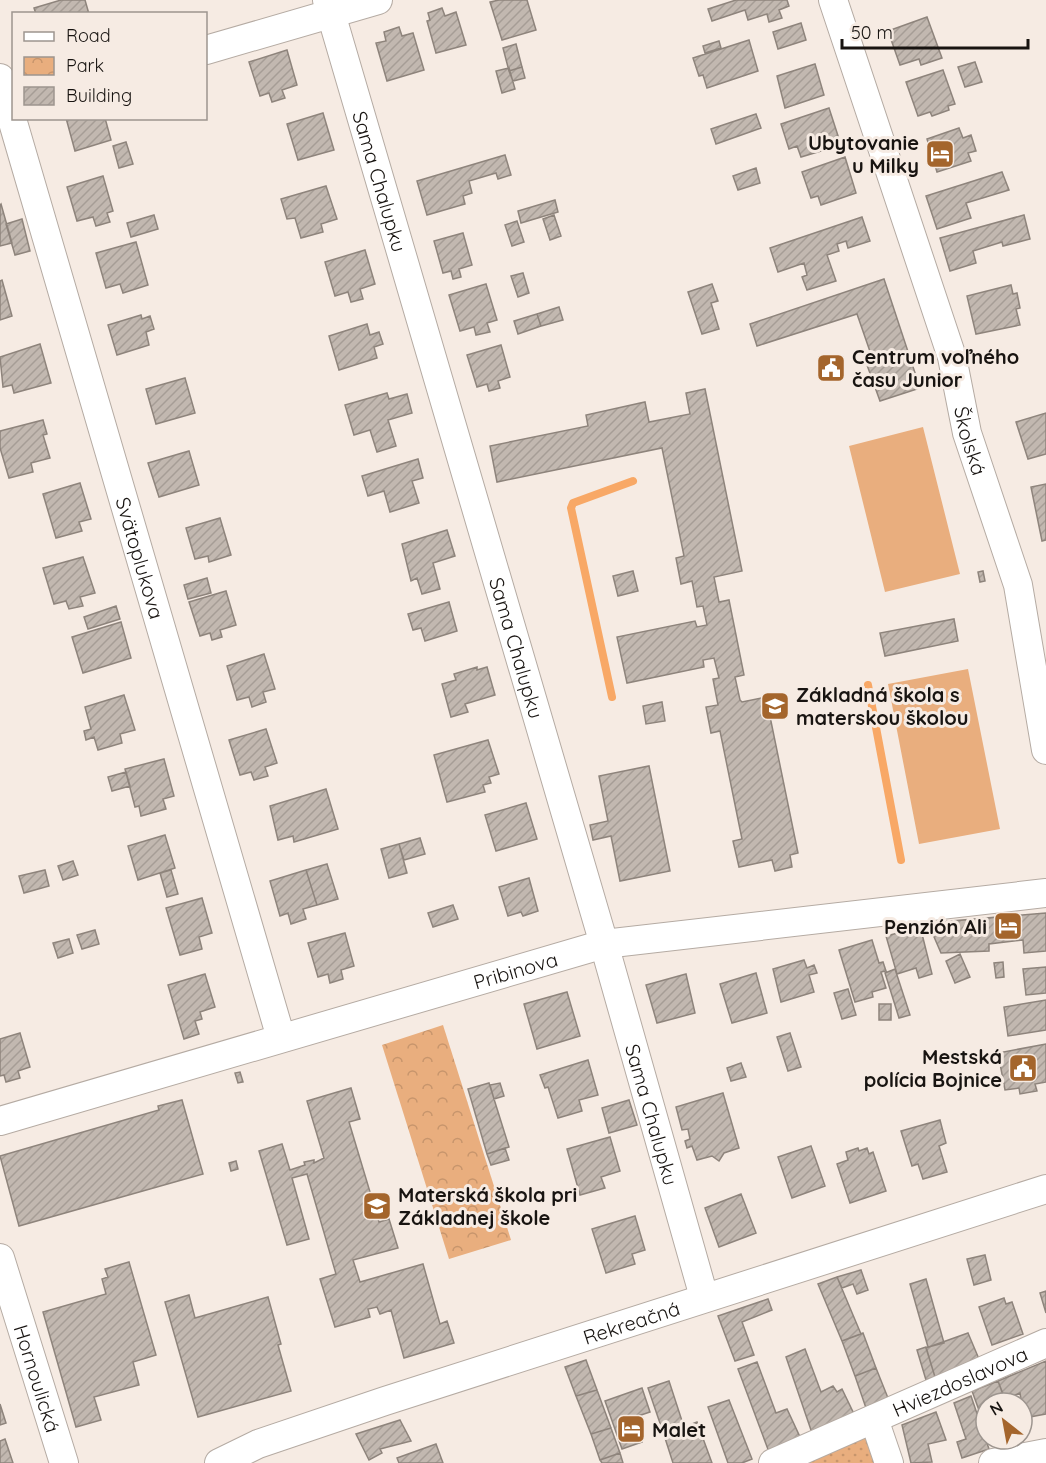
<svg xmlns="http://www.w3.org/2000/svg" width="1046" height="1463" font-family="Quicksand,sans-serif">
	<style>
		.grass { fill: url(#grass-dots) }
		.park { fill: url(#park-crowns) }
		.garden { fill: #e9ae7e }
		.lines { fill: none; stroke-linecap: round; stroke-linejoin: round }
		.stream { stroke: #f8a866; stroke-width: 8 }
		.building { fill: url(#building-hatch); stroke: #8e847c; stroke-width: 1.5 }
		.minor-casing { stroke: #b5aba3; stroke-width: 30 }
		.minor { stroke: #fff; stroke-width: 28 }
		.labels { text-anchor: middle; dominant-baseline: central; stroke-width: 6; stroke-linejoin: round; paint-order: stroke }
		.poi-label { font-size: 20px; font-weight: bold; fill: #181411; stroke: #f6ebe3; text-anchor: start }
		.street-label { font-size: 20px; fill: #181411; stroke: #f6ebe3 }
	</style>
	<defs>
		<pattern id="grass-dots" width="8" height="8" patternUnits="userSpaceOnUse" patternTransform="scale(1.5)"><rect width="8" height="8" fill="#e9ae7e"/><path d="M2 2h.1M6 6h.1" fill="none" stroke="#c7956c" stroke-width="1.8" stroke-linecap="round"/></pattern>
		<pattern id="park-crowns" width="20" height="18" patternUnits="userSpaceOnUse" patternTransform="scale(1.5)"><rect width="20" height="18" fill="#e9ae7e"/><path d="M2 6a3 3 0 1 1 6 0M12 15a3 3 0 1 1 6 0" fill="none" stroke="#c7956c"/></pattern>
		<pattern id="building-hatch" width="6" height="6" patternUnits="userSpaceOnUse" patternTransform="scale(1.5)"><rect width="6" height="6" fill="#c2b8b0"/><path d="M-1 1l2-2M0 6l6-6M5 7l2-2" fill="none" stroke="#a69d96"/></pattern>
	</defs>
	<rect width="100%" height="100%" fill="#f6ebe3"/>
	<!-- grass -->
	<path class="grass" d="M865,1432L882,1463H794Z"/>
	<!-- park -->
	<path class="park" d="M443,1025L511,1240L449,1259L382,1045Z"/>
	<!-- garden -->
	<path class="garden" d="M923,427L960,574L885,592L849,446Z
		M968,669L1000,829L919,844L888,684Z"/>
	<g class="lines">
		<!-- stream -->
		<path class="stream" d="M868,685L901,860
			M612,697L571,508L573,503L633,481"/>
	</g>
	<!-- building -->
	<path class="building" d="M61,0H85L89,14H36L34,8Z
		M499,0H527L536,30L502,40L490,2Z
		M736,0H787L789,6L779,10L782,18L769,22L767,14L748,20L745,10L712,21L708,9Z
		M442,8L445,16L456,12L466,45L436,53L427,21L430,20L428,13Z
		M927,17L942,58L921,65L919,59L900,65L888,31Z
		M801,23L806,40L778,49L773,32Z
		M399,27L402,36L413,33L424,70L387,81L376,43L386,41L384,32Z
		M749,40L758,71L707,88L703,75L699,76L693,58Z
		M719,41L721,48L705,53L703,46Z
		M516,44L522,67L509,71L503,48Z
		M287,50L297,85L282,90L285,98L272,102L269,93L260,96L249,62Z
		M975,62L982,82L965,87L958,67Z
		M815,64L824,95L785,108L777,76Z
		M522,67L525,78L513,81L509,71Z
		M509,68L515,89L502,93L496,71Z
		M943,70L955,104L948,106L949,110L932,116L930,112L918,116L906,82Z
		M829,108L841,145L801,157L797,146L789,149L781,124Z
		M323,113L334,150L298,160L287,124Z
		M756,114L761,128L716,144L711,129Z
		M66,118H105L111,140L75,151Z
		M959,128L963,138L971,135L976,151L968,153L971,161L937,172L927,139Z
		M126,142L133,164L119,168L113,146Z
		M505,155L511,175L498,179L496,173L469,181L472,193L463,196L465,204L427,215L417,181Z
		M845,157L856,193L821,205L818,196L811,198L802,172Z
		M756,168L760,183L738,190L733,176Z
		M1002,172L1009,190L966,203L971,218L937,229L926,196Z
		M103,176L113,211L107,213L110,222L96,226L93,217L77,221L67,187Z
		M326,186L337,219L321,224L323,232L301,238L295,218L287,219L281,199Z
		M555,200L558,212L521,223L518,211Z
		M1,204L12,243L0,246V205Z
		M154,215L158,229L131,237L127,223Z
		M554,215L561,236L550,240L543,219Z
		M1024,215L1030,239L1003,246L1002,242L973,251L976,263L950,271L940,238Z
		M862,217L870,241L848,248L846,241L837,244L839,251L827,255L836,281L807,290L802,277L807,275L804,263L778,272L770,248Z
		M22,219L30,251L15,255L6,224Z
		M517,221L524,242L512,246L505,225Z
		M463,233L472,265L459,269L461,277L453,279L451,271L443,273L434,241Z
		M136,242L148,285L123,293L120,284L106,288L96,253Z
		M365,250L375,284L360,289L363,299L351,302L348,292L335,296L325,262Z
		M523,273L529,293L518,297L511,276Z
		M884,279L920,388L880,401L867,365L874,363L857,314L757,346L750,324Z
		M2,280L12,316L0,320V281Z
		M486,284L497,320L487,323L490,332L476,335L474,327L460,331L449,295Z
		M712,284L718,301L711,303L719,329L702,334L688,292Z
		M1011,285L1013,294L1017,293L1020,308L1016,309L1020,325L976,334L967,296Z
		M559,307L563,320L541,326L537,314Z
		M537,314L541,326L518,334L514,321Z
		M141,315L142,319L150,316L154,329L146,332L149,345L117,355L108,325Z
		M367,324L370,335L379,332L383,344L374,347L377,358L339,370L329,336Z
		M40,344L51,383L14,393L12,385L3,387L0,357Z
		M501,345L510,377L498,381L500,388L489,391L487,384L477,387L467,355Z
		M185,378L195,413L156,424L146,389Z
		M705,389L742,571L714,577L719,602L729,600L744,675L735,677L740,700L742,702L766,697L798,853L790,855L792,867L775,871L772,860L739,867L733,841L742,839L720,731L711,733L706,707L718,705L713,679L719,678L714,658L703,660L704,667L627,683L617,637L695,621L697,627L707,625L703,606L697,607L692,581L681,584L676,558L684,556L662,448L497,482L490,446L588,426L586,415L645,402L649,422L690,414L686,393Z
		M387,393L389,399L407,394L412,413L388,420L396,446L377,452L370,430L354,435L345,405Z
		M1046,413V454L1028,459L1016,422Z
		M43,420L47,434L43,435L50,458L31,463L33,472L9,478L0,448V431Z
		M189,451L199,485L159,497L148,463Z
		M418,459L423,478L412,481L419,503L390,512L384,491L368,496L362,476Z
		M80,483L91,519L79,522L82,531L56,538L43,494Z
		M1046,484V540L1042,541L1031,487Z
		M220,518L231,555L209,562L208,556L195,559L186,528Z
		M447,530L455,556L433,563L440,589L422,594L417,578L411,581L402,544Z
		M83,557L95,593L80,597L83,606L69,609L66,601L54,604L43,568Z
		M633,571L638,591L618,596L613,576Z
		M983,571L985,581L980,582L978,572Z
		M207,578L211,593L188,599L184,585Z
		M226,591L236,625L220,630L222,637L212,640L210,633L200,636L189,602Z
		M449,602L457,631L425,641L421,628L413,630L408,614Z
		M116,606L120,619L88,629L84,617Z
		M954,619L958,641L885,656L880,633Z
		M121,622L131,658L83,673L72,637Z
		M264,654L275,689L263,692L266,702L252,707L249,697L237,700L227,666Z
		M477,667V670L487,667L495,695L465,704L468,712L451,717L442,684L456,680L454,674Z
		M124,695L135,730L120,734L122,743L98,750L94,737L86,740L84,731L91,729L85,707Z
		M662,702L665,721L646,724L643,706Z
		M266,729L277,763L265,767L268,776L254,780L251,772L240,775L229,740Z
		M488,740L499,774L489,777L491,783L483,785L485,792L447,802L434,755Z
		M164,759L174,796L163,799L166,809L141,816L139,806L135,807L125,769Z
		M649,766L670,871L620,881L611,836L593,840L590,825L608,821L599,776Z
		M126,772L130,786L112,791L108,777Z
		M326,789L338,829L294,842L293,836L278,840L270,806Z
		M526,803L537,839L496,851L485,815Z
		M165,835L175,868L138,880L128,846Z
		M420,838L425,854L404,860L399,844Z
		M399,844L407,873L389,878L381,849Z
		M73,861L78,875L63,880L58,866Z
		M327,864L338,899L317,905L306,870Z
		M45,870L49,886L24,893L19,876Z
		M171,870L178,894L167,897L160,873Z
		M306,870L317,905L303,909L306,919L291,924L288,913L280,916L270,881Z
		M529,878L538,911L523,916L521,912L508,916L499,887Z
		M202,898L212,933L199,937L202,949L180,955L166,908Z
		M453,905L458,919L433,927L428,913Z
		M1046,913V951L1024,953L1023,940L989,944V951L941,953L928,923Z
		M903,925L905,930L920,926L932,974L919,978L916,968L897,974L886,936L898,933L897,928Z
		M95,930L99,944L82,949L77,935Z
		M345,933L354,966L341,970L343,979L330,983L328,974L318,977L308,943Z
		M69,939L73,953L58,958L53,943Z
		M872,940L879,963L883,962L886,971L881,972L886,988L872,992L873,997L855,1002L839,950Z
		M960,954L970,977L955,983L946,961Z
		M804,960L807,968L814,965L817,973L809,975L814,992L781,1002L773,969Z
		M1003,962L1004,977L996,978L994,963Z
		M1046,967V993L1026,995L1023,969Z
		M895,969L910,1015L899,1018L885,973Z
		M756,973L767,1013L732,1023L720,984Z
		M205,974L215,1007L200,1012L202,1019L195,1021L199,1034L184,1039L168,985Z
		M686,974L695,1013L657,1023L646,985Z
		M848,989L856,1015L842,1019L834,993Z
		M567,992L580,1036L537,1049L524,1004Z
		M1046,1000V1030L1008,1036L1004,1007Z
		M879,1004H891V1020H879Z
		M20,1033L30,1067L18,1071L20,1078L6,1082L4,1075L0,1076V1039Z
		M790,1033L801,1067L788,1071L777,1037Z
		M1046,1044V1082L1035,1084L1037,1091L1020,1094L1019,1088L1005,1090L998,1053Z
		M588,1060L598,1095L579,1100L582,1111L558,1118L548,1087L545,1088L540,1075Z
		M741,1063L746,1077L731,1081L727,1068Z
		M240,1072L243,1082L238,1083L235,1073Z
		M489,1083L509,1147L487,1154L468,1089Z
		M500,1083L504,1096L494,1099L490,1085Z
		M351,1088L360,1119L349,1122L379,1222L389,1219L398,1248L353,1260L360,1282L423,1264L440,1324L447,1321L454,1343L404,1358L391,1310L380,1314L377,1307L368,1309L370,1317L335,1327L320,1279L336,1274L307,1174L292,1178L309,1239L287,1245L259,1151L282,1144L290,1170L305,1165L304,1162L314,1160V1163L324,1158L307,1101Z
		M723,1093L739,1148L724,1153L719,1161L712,1156L697,1160L692,1146L687,1148L685,1141L690,1139L688,1129L682,1130L676,1107Z
		M182,1100L203,1174L19,1226L0,1156L159,1110L158,1106Z
		M629,1100L637,1125L609,1133L602,1108Z
		M940,1120L946,1143L939,1146L947,1172L923,1179L918,1164L912,1166L901,1131Z
		M610,1137L620,1171L601,1177L605,1188L580,1195L567,1149Z
		M811,1146L825,1186L792,1198L778,1157Z
		M505,1148L509,1160L491,1165L487,1154Z
		M858,1148L859,1151L867,1148L869,1154L873,1152L886,1191L850,1203L837,1164L848,1160L846,1152Z
		M236,1161L238,1169L231,1171L229,1163Z
		M741,1194L756,1233L719,1247L705,1208Z
		M635,1216L645,1250L632,1254L635,1264L606,1273L592,1229Z
		M985,1255L991,1280L974,1285L967,1259Z
		M129,1262L156,1355L133,1362L139,1385L94,1397L101,1420L76,1427L43,1312L106,1294L102,1279L108,1277L105,1269Z
		M861,1270L868,1290L857,1294L853,1284L842,1288L837,1277Z
		M837,1277L861,1334L842,1341L818,1284Z
		M926,1279L944,1343L928,1347L910,1284Z
		M1046,1291V1313L1040,1293Z
		M189,1295L195,1318L268,1297L281,1344L278,1345L291,1391L198,1417L165,1302Z
		M1004,1298L1006,1304L1012,1302L1023,1334L992,1345L979,1307Z
		M768,1299L772,1310L742,1322L754,1355L735,1361L718,1316Z
		M863,1333L876,1368L855,1376L842,1341Z
		M968,1333L979,1359L935,1377L926,1348Z
		M926,1347L935,1377L926,1380L917,1350Z
		M805,1349L821,1392L833,1386L837,1392L842,1389L854,1414L812,1433L786,1357Z
		M586,1360L597,1390L576,1396L565,1367Z
		M1046,1361V1414L1024,1418L1020,1393L1005,1399L998,1381Z
		M757,1362L776,1413L787,1409L800,1437L769,1452L738,1369Z
		M876,1368L888,1398L866,1408L855,1376Z
		M669,1381L684,1427L664,1435L648,1388Z
		M998,1381L1006,1403H986V1411L980,1413L972,1391Z
		M642,1388L650,1412L635,1417L642,1442L622,1449L605,1401Z
		M597,1390L611,1428L591,1434L576,1396Z
		M971,1396L989,1449L962,1458L957,1442L966,1439L954,1403Z
		M729,1400L752,1459L742,1463H728L708,1407Z
		M0,1404L6,1423L0,1425Z
		M936,1412L946,1440L928,1444L932,1462L911,1463L902,1425Z
		M400,1420L411,1441L380,1449L382,1453L369,1460L356,1434Z
		M697,1422L712,1463H673L664,1435Z
		M611,1428L620,1453L600,1460L591,1434Z
		M5,1439L13,1463H0V1441Z
		M436,1444L443,1463H399L397,1458Z
		M620,1453L623,1463H602L600,1460Z"/>
	<g class="lines">
		<!-- minor casing -->
		<g class="minor-casing">
			<g id="minor">
				<path id="s1" d="M327,0L604,944L704,1297"/>
				<path id="s2" d="M833,0L952,357L967,433L1018,585L1046,750"/>
				<path d="M206,50L378,0"/>
				<path id="s3" d="M0,78L281,1038"/>
				<path id="s4" d="M0,1121L604,944L1046,893"/>
				<path id="s5" d="M0,1258L64,1463"/>
				<path d="M874,1419L889,1463"/>
				<path id="s6" d="M219,1463L258,1444L385,1401L1046,1189"/>
				<path id="s7" d="M773,1463L1046,1343"/>
				<path d="M993,1463L1046,1453"/>
			</g>
		</g>
		<!-- minor -->
		<use href="#minor" class="minor"/>
	</g>
	<!-- icons -->
	<defs>
		<g id="hotel-square" transform="scale(1.5)"><rect x="-9" y="-9" width="18" height="18" rx="4" fill="#a4652c" stroke="#f6ebe3"/><path d="M-6-4.5h1.5V1H6V5H4.5V3h-9V5H-6ZM-4 0a1.8 1.8 0 1 1 3.6 0ZM.5 0V-2.5h3Q6-2.5 6 0Z" fill="#fff"/></g>
		<g id="civic-square" transform="scale(1.5)"><rect x="-9" y="-9" width="18" height="18" rx="4" fill="#a4652c" stroke="#f6ebe3"/><path d="M-.6-6.5H3V-4.5H.6V-3L4-1V1h2V6H-6V1h2V-1L-.6-3ZM-1.2 2.5V6h2.4V2.5Z" fill="#fff"/></g>
		<g id="school-square" transform="scale(1.5)"><rect x="-9" y="-9" width="18" height="18" rx="4" fill="#a4652c" stroke="#f6ebe3"/><path d="M0-5L7-2L0 1L-7-2ZM-4 1L0 2.5L4 1V4Q0 6-4 4Z" fill="#fff"/></g>
	</defs>
	<g fill-rule="evenodd">
		<use href="#hotel-square" x="940" y="154"/>
		<use href="#civic-square" x="831" y="368"/>
		<use href="#school-square" x="775" y="706"/>
		<use href="#hotel-square" x="1008" y="926"/>
		<use href="#civic-square" x="1023" y="1068"/>
		<use href="#school-square" x="377" y="1206"/>
		<use href="#hotel-square" x="631" y="1429"/>
	</g>
	<g class="labels">
		<!-- poi labels -->
		<g class="poi-label">
			<text x="919" y="142" text-anchor="end">Ubytovanie<tspan x="919" dy="23">u Milky</tspan></text>
			<text x="852" y="356">Centrum voľného<tspan x="852" dy="23">času Junior</tspan></text>
			<text x="796" y="694">Základná škola s<tspan x="796" dy="23">materskou školou</tspan></text>
			<text x="987" y="926" text-anchor="end">Penzión Ali</text>
			<text x="1002" y="1056" text-anchor="end">Mestská<tspan x="1002" dy="23">polícia Bojnice</tspan></text>
			<text x="398" y="1194">Materská škola pri<tspan x="398" dy="23">Základnej škole</tspan></text>
			<text x="652" y="1429">Malet</text>
		</g>
		<!-- street labels -->
		<g class="street-label">
			<text stroke="none"><textPath href="#s1" startOffset="189">Sama Chalupku</textPath></text>
			<text stroke="none"><textPath href="#s2" startOffset="462">Školská</textPath></text>
			<text stroke="none"><textPath href="#s3" startOffset="500">Svätoplukova</textPath></text>
			<text stroke="none"><textPath href="#s1" startOffset="675">Sama Chalupku</textPath></text>
			<text stroke="none"><textPath href="#s4" startOffset="537">Pribinova</textPath></text>
			<text stroke="none"><textPath href="#s1" startOffset="1161">Sama Chalupku</textPath></text>
			<text stroke="none"><textPath href="#s6" startOffset="436">Rekreačná</textPath></text>
			<text stroke="none"><textPath href="#s5" startOffset="126">Hornoulická</textPath></text>
			<text stroke="none"><textPath href="#s7" startOffset="204">Hviezdoslavova</textPath></text>
		</g>
	</g>
	<!-- legend -->
	<rect x="12" y="12" width="195" height="108" fill="#f6ebe3" stroke="#9d958f" stroke-width="1.5"/>
	<rect x="24" y="32" width="30" height="9" fill="#ffffff" stroke="#9d958f" stroke-width="1.5"/>
	<text x="66" y="42" font-size="18" fill="#181411">Road</text>
	<rect x="24" y="57" width="30" height="18" fill="url(#park-crowns)" stroke="#9d958f" stroke-width="1.5"/>
	<text x="66" y="72" font-size="18" fill="#181411">Park</text>
	<rect x="24" y="87" width="30" height="18" fill="url(#building-hatch)" stroke="#9d958f" stroke-width="1.5"/>
	<text x="66" y="102" font-size="18" fill="#181411">Building</text>
	<!-- north arrow -->
	<g transform="translate(1004 1421) rotate(329)"><circle r="28" fill="#f6ebe3" stroke="#9d958f" stroke-width="1.5"/>
	<path d="M0-4.5L10 22L0 15L-10 22Z" fill="#a4652c"/>
	<text y="-9" font-size="16" font-weight="bold" text-anchor="middle" fill="#181411">N</text>
	</g>
	<!-- scale -->
	<path d="M842 39v9h186v-9" fill="none" stroke="#181411" stroke-width="3"/>
	<text x="851" y="39" font-size="18" fill="#181411" stroke="#f6ebe3" stroke-width="4.5" paint-order="stroke">50 m</text>
</svg>
